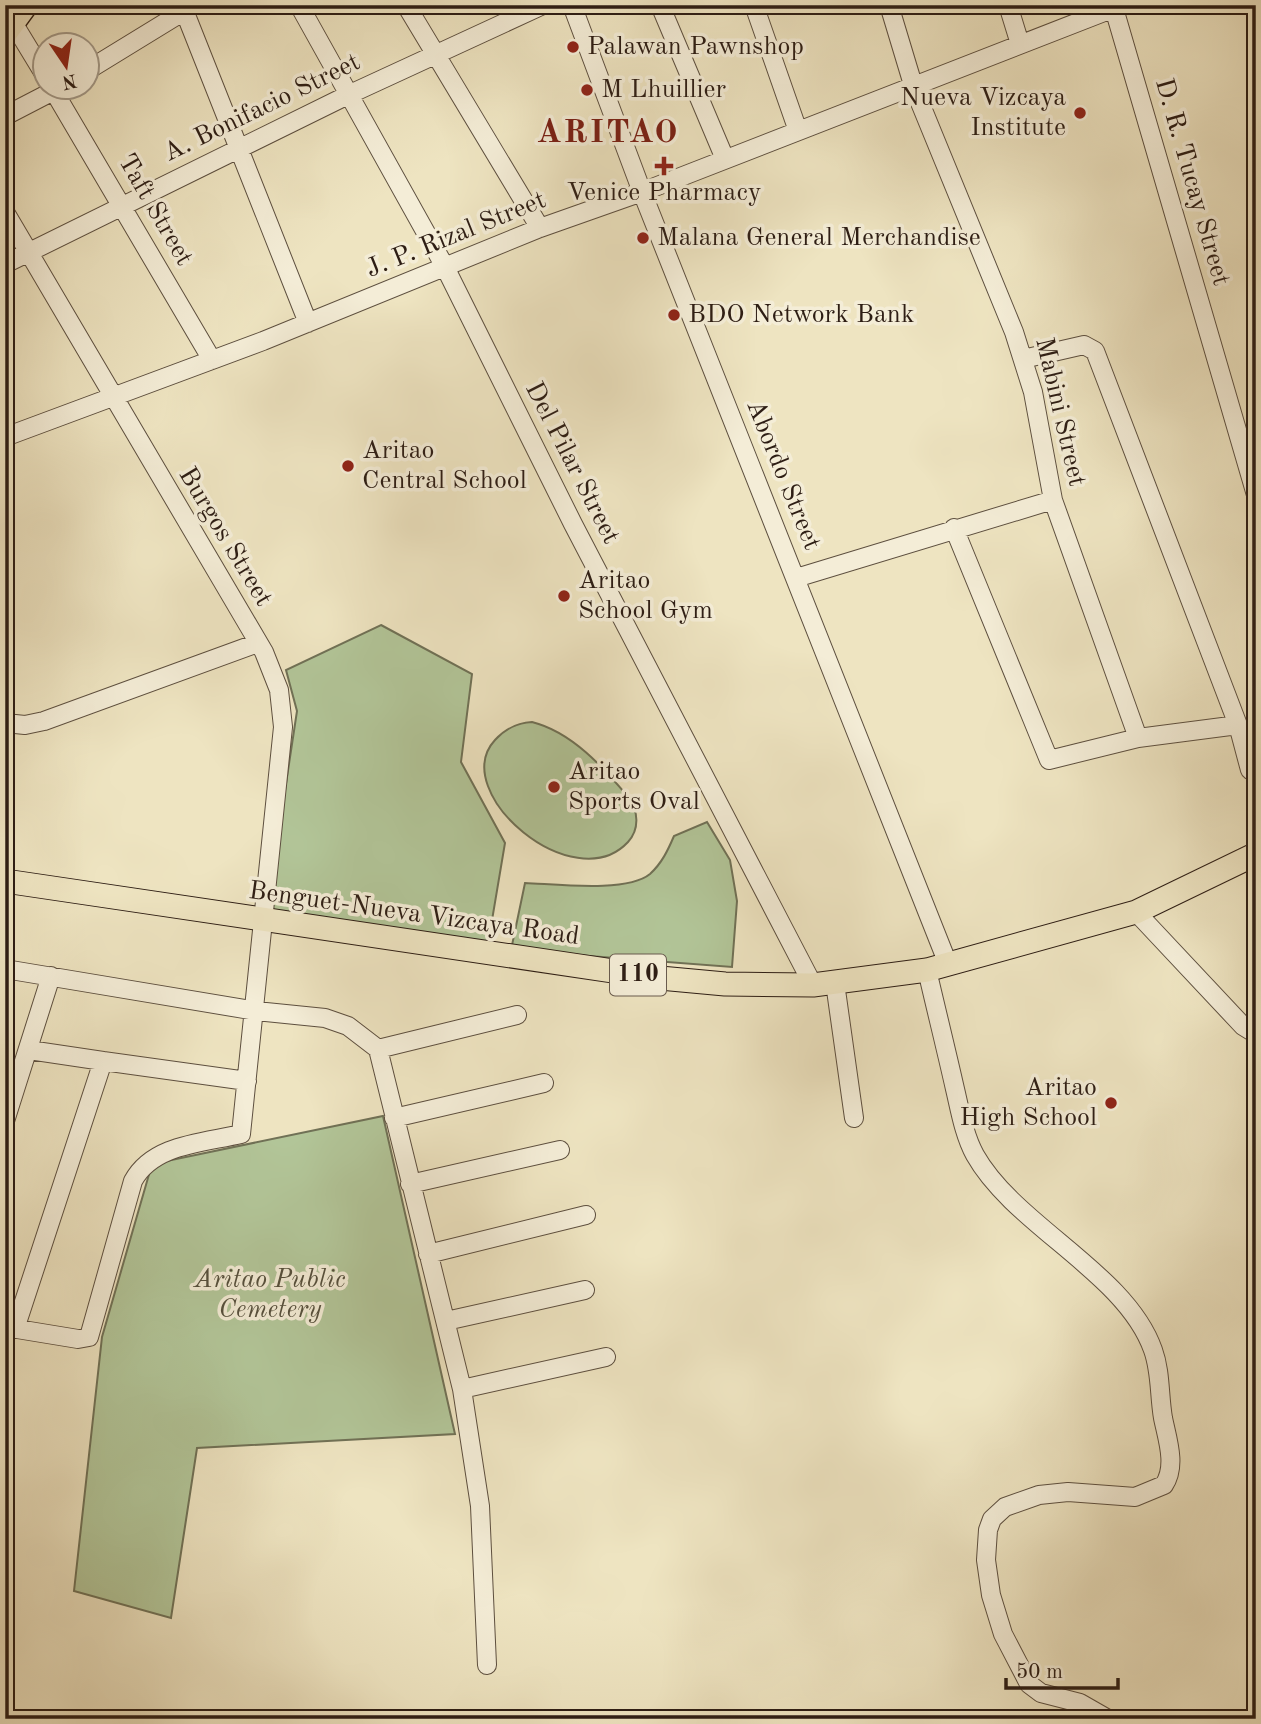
<svg xmlns="http://www.w3.org/2000/svg" width="1261" height="1724" font-family="'Old Standard TT',serif">
	<style>
		.green { fill: #b2c598; stroke: #707156; stroke-width: 2 }
		.lines { fill: none; stroke-linecap: round; stroke-linejoin: round }
		.minor-casing { stroke: #5d4f3f; stroke-width: 20 }
		.major-casing { stroke: #2d1d14; stroke-width: 25 }
		.highway-casing { stroke: #2d1d14; stroke-width: 29 }
		.minor { stroke: #f4edd7; stroke-width: 18 }
		.major { stroke: #eee4c1; stroke-width: 23 }
		.highway { stroke: #eee4c1; stroke-width: 26 }
		.poi-dot { fill: #8f2418; stroke: #f4edd7; stroke-width: 2.5 }
		.labels { text-anchor: middle; dominant-baseline: central; stroke-width: 7; stroke-linejoin: round; paint-order: stroke }
		.shield { fill: #f4edd7; stroke: #695b4e; stroke-width: 2 }
		.shield-label { font-size: 24px; font-weight: bold; fill: #2d1d14 }
		.poi-label { font-size: 26px; fill: #2d1d14; stroke: #f4edd7; text-anchor: start }
		.street-label { font-size: 26px; fill: #2d1d14; stroke: #f4edd7 }
		.park-label { font-size: 26px; font-style: italic; fill: #554f3c; stroke: #f4edd7 }
		.district-label { font-size: 33px; font-weight: bold; letter-spacing: 2px; fill: #7a1f14; stroke: #f4edd7 }
	</style>
	<rect width="100%" height="100%" fill="#eee4c1"/>
	<filter id="stains"><feTurbulence type="fractalNoise" baseFrequency=".00286" numOctaves="4"/><feColorMatrix values="0 0 0 0 .2 0 0 0 0 .09 0 0 0 0 .02 0 0 0 .5 -.17"/></filter>
	<radialGradient id="worn" r=".72"><stop offset=".6" stop-color="#630" stop-opacity="0"/><stop offset="1" stop-color="#630" stop-opacity=".3"/></radialGradient>
	<!-- green -->
	<path class="green" d="M381,625L472,674L461,762L505,843L488,944L266,916L297,711L286,670Z
		M532,722C572,732 604,768 629,798C638,811 640,829 628,842C574,900 447,792 495,740C506,728 517,723 532,722Z
		M707,822L730,860L737,901L732,967L511,950L525,883C555,884 627,893 650,874C662,863 668,850 674,836Z
		M383,1116L455,1434L197,1448L171,1618L74,1591L102,1337L152,1164Z"/>
	<g class="lines">
		<!-- minor casing -->
		<g class="minor-casing">
			<path id="minor" d="M182,5L308,323
				M299,5L445,267L573,524L813,985
				M406,5L540,228
				M572,5L642,192L948,964
				M660,5L725,159
				M754,5L798,131
				M889,5L914,88L1014,332L1033,392L1053,500L1138,738L1238,725
				M1008,5L1020,44
				M1113,5L1256,495
				M12,21L46,77
				M88,70L194,5
				M52,88L212,360
				M5,116L59,88
				M5,212L264,652L279,690L283,727L241,1134C203,1143 153,1144 133,1181L89,1337L78,1339L5,1327
				M5,264L348,95L543,5
				M1023,359L1084,345L1095,351L1238,725L1250,770
				M5,437L263,341L540,228L642,192L1122,5
				M954,528L1049,760L1138,738
				M796,578L1053,500
				M5,723L25,725L44,721L258,643
				M1136,912L1243,1026L1256,1034
				M5,969L256,1011L325,1018L348,1026L378,1049L462,1389L480,1506L487,1665
				M927,970C936,1009 946,1049 955,1089C960,1110 964,1135 975,1155C1015,1226 1126,1273 1153,1350C1161,1372 1159,1395 1163,1418C1167,1438 1177,1466 1164,1485L1135,1497L1068,1492L1039,1495L1005,1507L992,1519L988,1530L986,1560L991,1595L1003,1634L1029,1684L1041,1693L1080,1703L1108,1719
				M835,983L854,1118
				M378,1049L517,1015
				M103,1061L247,1081
				M394,1118L544,1083
				M5,1121L51,976
				M410,1184L560,1150
				M428,1254L586,1215
				M446,1321L585,1290
				M15,1329L103,1061L29,1050
				M462,1389L606,1357"/>
		</g>
		<!-- major casing -->
		<g class="major-casing">
			<path id="major" d="M5,881L660,978L725,984L813,985L927,970L1136,912L1256,854"/>
		</g>
		<!-- highway casing -->
		<g class="highway-casing">
			<path id="highway" d="M5,31L24,5"/>
		</g>
		<!-- minor -->
		<use href="#minor" class="minor"/>
		<!-- major -->
		<use href="#major" class="major"/>
		<!-- highway -->
		<use href="#highway" class="highway"/>
	</g>
	<!-- markers -->
	<g class="poi-dot">
		<circle cx="573" cy="47" r="7"/>
		<circle cx="587" cy="90" r="7"/>
		<circle cx="1080" cy="113" r="7"/>
		<path d="M660.5 155.5h7v7h7v7h-7v7h-7v-7h-7v-7h7z"/>
		<circle cx="643" cy="238" r="7"/>
		<circle cx="674" cy="315" r="7"/>
		<circle cx="348" cy="466" r="7"/>
		<circle cx="564" cy="596" r="7"/>
		<circle cx="554" cy="787" r="7"/>
		<circle cx="1111" cy="1103" r="7"/>
	</g>
	<g class="labels">
		<!-- shield labels -->
		<rect class="shield" x="610" y="954.5" width="56" height="41" rx="5"/>
		<g class="shield-label">
			<text x="638" y="975">110</text>
		</g>
		<!-- poi labels -->
		<g class="poi-label">
			<text x="587" y="47">Palawan Pawnshop</text>
			<text x="601" y="90">M Lhuillier</text>
			<text x="1066" y="98" text-anchor="end">Nueva Vizcaya<tspan x="1066" dy="30">Institute</tspan></text>
			<text x="664" y="193" text-anchor="middle">Venice Pharmacy</text>
			<text x="657" y="238">Malana General Merchandise</text>
			<text x="688" y="315">BDO Network Bank</text>
			<text x="362" y="451">Aritao<tspan x="362" dy="30">Central School</tspan></text>
			<text x="578" y="581">Aritao<tspan x="578" dy="30">School Gym</tspan></text>
			<text x="568" y="772">Aritao<tspan x="568" dy="30">Sports Oval</tspan></text>
			<text x="1097" y="1088" text-anchor="end">Aritao<tspan x="1097" dy="30">High School</tspan></text>
		</g>
		<!-- street labels -->
		<g class="street-label">
			<text transform="translate(262 108) rotate(-26)">A. Bonifacio Street</text>
			<text transform="translate(1192 182) rotate(74)">D. R. Tucay Street</text>
			<text transform="translate(155 210) rotate(60)">Taft Street</text>
			<text transform="translate(456 235) rotate(-22)">J. P. Rizal Street</text>
			<text transform="translate(1060 412) rotate(77)">Mabini Street</text>
			<text transform="translate(572 463) rotate(63)">Del Pilar Street</text>
			<text transform="translate(783 475) rotate(68)">Abordo Street</text>
			<text transform="translate(225 537) rotate(59)">Burgos Street</text>
			<text transform="translate(414 914) rotate(8)">Benguet-Nueva Vizcaya Road</text>
		</g>
		<!-- park labels -->
		<g class="park-label">
			<text x="270" y="1280">Aritao Public<tspan x="270" dy="30">Cemetery</tspan></text>
		</g>
		<!-- district labels -->
		<g class="district-label">
			<text x="608" y="133">ARITAO</text>
		</g>
	</g>
	<!-- margin -->
	<rect width="1261" height="1724" fill="none" stroke="#eee4c1" stroke-width="28"/>
	<rect x="7" y="7" width="1247" height="1710" fill="none" stroke="#2d1d14" stroke-width="3.5"/>
	<rect x="14" y="14" width="1233" height="1696" fill="none" stroke="#2d1d14" stroke-width="2"/>
	<!-- north arrow -->
	<g transform="translate(66 66) rotate(167)"><circle r="33" fill="#f4edd7" stroke="#a49a89" stroke-width="2"/>
	<path d="M0-5L12 26L0 18L-12 26Z" fill="#8f2418"/>
	<text y="-10" font-size="19" font-weight="bold" text-anchor="middle" fill="#2d1d14">N</text>
	</g>
	<!-- scale -->
	<path d="M1006 1678v10h112v-10" fill="none" stroke="#2d1d14" stroke-width="3.5"/>
	<text x="1016" y="1678" font-size="21" fill="#2d1d14" stroke="#f4edd7" stroke-width="5" paint-order="stroke">50 m</text>
	<rect width="100%" height="100%" filter="url(#stains)"/>
	<rect width="100%" height="100%" fill="url(#worn)"/>
</svg>
